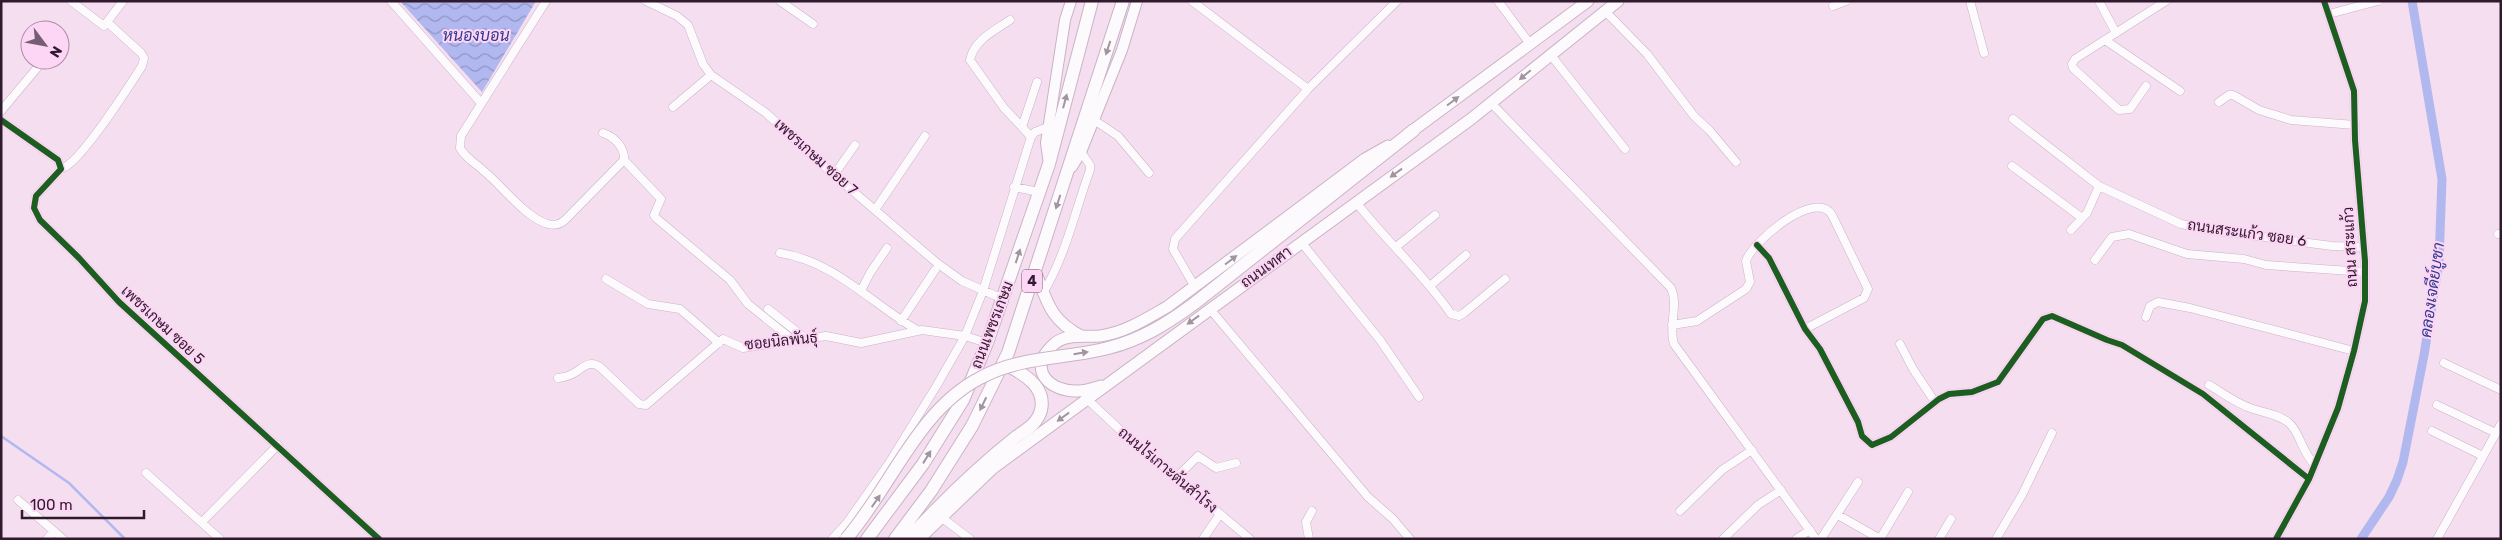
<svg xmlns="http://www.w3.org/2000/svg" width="2502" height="540" font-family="Rubik,Sarabun,sans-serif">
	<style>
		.water { fill: url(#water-waves) }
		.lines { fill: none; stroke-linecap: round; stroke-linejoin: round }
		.stream { stroke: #b1b8f0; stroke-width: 2.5 }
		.canal { stroke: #b1b8f0; stroke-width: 9 }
		.minor-casing { stroke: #c9b4c5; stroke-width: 9 }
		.secondary-casing { stroke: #c9b4c5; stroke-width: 12 }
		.primary-casing { stroke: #c9b4c5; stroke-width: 13 }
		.trunk-casing { stroke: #c9b4c5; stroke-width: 14 }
		.minor { stroke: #fdfafd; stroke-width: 8 }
		.secondary { stroke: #fdfafd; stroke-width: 10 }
		.primary { stroke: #fdfafd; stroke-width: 11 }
		.trunk { stroke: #fdfafd; stroke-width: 12 }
		.trunk-bridge-casing { stroke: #c9b4c5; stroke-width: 14; stroke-linecap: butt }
		.trunk-bridge { stroke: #fdfafd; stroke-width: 12 }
		.cycleway-casing { stroke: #fdd5f5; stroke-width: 9 }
		.cycleway { stroke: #1b5e20; stroke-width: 6 }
		.oneway { fill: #a195a0 }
		.labels { text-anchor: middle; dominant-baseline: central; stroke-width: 4; stroke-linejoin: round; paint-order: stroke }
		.shield { fill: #fdd5f5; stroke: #6e516a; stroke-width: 1 }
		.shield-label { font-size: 14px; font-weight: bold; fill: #31192e }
		.street-label { font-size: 15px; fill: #31192e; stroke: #fdd5f5 }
		.water-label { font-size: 16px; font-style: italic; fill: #2f3a8e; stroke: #fdd5f5 }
	</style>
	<defs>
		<pattern id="water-waves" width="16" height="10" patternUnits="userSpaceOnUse" patternTransform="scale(1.25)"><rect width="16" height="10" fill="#b1b8f0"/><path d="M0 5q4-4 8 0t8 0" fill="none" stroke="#9195c3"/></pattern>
	</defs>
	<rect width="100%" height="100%" fill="#f4deef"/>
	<!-- water -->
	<path class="water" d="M400,1H536L482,92Z"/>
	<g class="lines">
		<!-- stream -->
		<path class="stream" d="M1,436L69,483L125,539"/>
		<!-- canal -->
		<path class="canal" d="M2361,539L2389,497L2397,480L2403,462L2424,355L2439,262L2442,179L2412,1"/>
		<!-- minor casing -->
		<g class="minor-casing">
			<path id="minor" d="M71,1L104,26L123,1
				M391,1L481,103
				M546,1L461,136L460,148C466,159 476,163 485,172C503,187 526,218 548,224C555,226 561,224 566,219L624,160C625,148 615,137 603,133
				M646,1L677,16L688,25L703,64L711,75L766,113L834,175L937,263L962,281L1003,299
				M780,1L813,24
				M1192,1L1308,89
				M1498,1L1530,44
				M1970,1L1984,53
				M2099,1L2116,33
				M1833,6L1846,1
				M1605,11L1647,54L1694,116L1710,131L1736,162
				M2329,14L2378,1
				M1010,20C994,31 974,40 970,60L1004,108L1022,127
				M2105,40L2180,91
				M1550,54L1625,149
				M2146,86L2130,109L2119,110L2073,68L2072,64L2075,59L2166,1
				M2219,102L2229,95H2233L2259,110L2291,120L2355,125
				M1491,103L1671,288C1679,306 1668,325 1674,344L1816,539
				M673,107L711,75
				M1,111L42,62
				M2013,119L2099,186L2181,224L2210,230L2332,246L2363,247
				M1,120L58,160L61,169L36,196L34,208L40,220L79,258L119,302L379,539
				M1094,120L1118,136L1149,173
				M1031,137L1035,132L1048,127
				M624,160L661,199L654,215L656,218L730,280L748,304L794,341
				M2012,166L2082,218
				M61,169C80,164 129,86 142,66L144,58L141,53L107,22
				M834,175L855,145
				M1014,187L1039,192
				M1356,202C1386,241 1423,273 1451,314L1459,316L1464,313L1505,279
				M875,210L925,136
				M2071,230L2087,213L2099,186
				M2498,234H2501
				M1301,242L1380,340L1419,397
				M1757,245L1769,258L1805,329L1820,349L1858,422L1862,436L1872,445L1891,437L1939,399L1949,394L1972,392L1998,382L2043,319L2052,316L2107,340L2122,345L2203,394L2309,479
				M1396,247L1435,215
				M780,253C834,261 872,304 917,330
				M2095,260L2112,237L2129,234L2187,254L2244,259L2266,265L2365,272
				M606,279L648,304L680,309L719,343
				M1430,286L1466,255
				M1195,287L1173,249L1175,239L1308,89L1397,1
				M861,291L870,273L887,248
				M1043,293C1066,255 1075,211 1090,170V165L1081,152
				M768,309L806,339
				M1210,309L1368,497L1393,519L1410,539
				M2146,317L2150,306L2158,302L2190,308L2354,351
				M901,321L935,270
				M1672,325L1697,321L1746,289L1750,282L1746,261C1752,242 1815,188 1832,215L1868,289L1864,298L1805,329
				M1900,344L1913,369L1935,402
				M2444,363L2501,390
				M558,378C562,377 567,377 570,375C581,371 588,358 600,367L639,404L646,405L723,339L743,348L826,336L861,343L922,330L965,336L987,343
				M2209,385C2223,393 2237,404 2253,409C2265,413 2278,414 2289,423C2300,432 2301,451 2315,465
				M1087,399L1120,430L1250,539
				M2437,405L2496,433
				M2432,431L2483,456
				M146,473L220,539
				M1177,477L1198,456L1216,468L1236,463
				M18,500L63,539
				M1680,511L1722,470L1752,450
				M1838,515L1880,539
				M941,517L970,539
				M202,522L278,445
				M47,539L54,531
				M832,539L846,524L889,463L937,385L965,336L983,291L1031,137L1022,127L1037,82
				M1203,539L1220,514
				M1309,539L1306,522L1312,511
				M1723,539L1758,505L1781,490
				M1796,539L1810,530
				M1821,539L1858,482
				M1880,539L1908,492
				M1939,539L1951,519
				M1996,539L2022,495L2052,433
				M2276,539L2309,479L2338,408L2354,351L2365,301V261L2355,140L2354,91L2324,1
				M2437,539L2501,424"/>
		</g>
		<!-- secondary casing -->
		<g class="secondary-casing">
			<path id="secondary" d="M1049,164L1046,143L1065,20L1071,1
				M1072,167L1081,152L1122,50L1137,1"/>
		</g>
		<!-- primary casing -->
		<g class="primary-casing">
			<path id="primary" d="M1408,134L1588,1
				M1035,271C1047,301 1050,320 1081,336
				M1101,386C1094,388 1086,391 1078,391C1050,392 1027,370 1052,346C1064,333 1084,337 1100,336C1124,333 1146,319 1167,307L1365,159L1388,146
				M919,539L993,468L1471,119L1618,1"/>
		</g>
		<!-- trunk casing -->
		<g class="trunk-casing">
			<path id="trunk" d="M1195,303L1414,130
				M867,539L923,464L963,400L987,343L1049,164L1092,1
				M895,539L931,491L972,426L1008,353L1123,1
				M908,539C942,502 977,468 1016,437C1026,430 1038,423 1041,410C1046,388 1026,375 1010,367"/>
		</g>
		<!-- minor -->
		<use href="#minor" class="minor"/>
		<!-- secondary -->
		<use href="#secondary" class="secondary"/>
		<!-- primary -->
		<use href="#primary" class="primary"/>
		<!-- trunk -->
		<use href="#trunk" class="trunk"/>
		<!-- trunk-bridge casing -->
		<g class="trunk-bridge-casing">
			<path id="trunk-bridge" d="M846,539C891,487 918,410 980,378C1020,356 1066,359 1108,348C1141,340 1168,323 1195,303"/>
		</g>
		<!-- trunk-bridge -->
		<use href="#trunk-bridge" class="trunk-bridge"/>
		<!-- cycleway casing -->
		<g class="cycleway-casing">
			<path id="cycleway" d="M1,120L58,160L61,169L36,196L34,208L40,220L79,258L119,302L379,539
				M1757,245L1769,258L1805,329L1820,349L1858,422L1862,436L1872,445L1891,437L1939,399L1949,394L1972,392L1998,382L2043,319L2052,316L2107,340L2122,345L2203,394L2309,479
				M2276,539L2309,479L2338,408L2354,351L2365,301V261L2355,140L2354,91L2324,1"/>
		</g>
		<!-- cycleway -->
		<use href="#cycleway" class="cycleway"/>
	</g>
	<!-- one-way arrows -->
	<defs><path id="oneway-solid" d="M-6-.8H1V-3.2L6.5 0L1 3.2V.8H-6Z" transform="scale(1.25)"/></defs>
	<g class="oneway">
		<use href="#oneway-solid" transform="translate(1108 48) rotate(108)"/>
		<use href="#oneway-solid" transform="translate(1525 75) rotate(140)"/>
		<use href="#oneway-solid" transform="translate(1065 101) rotate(-75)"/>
		<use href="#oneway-solid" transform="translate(1453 101) rotate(-37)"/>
		<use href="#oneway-solid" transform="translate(1396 173) rotate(144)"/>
		<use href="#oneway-solid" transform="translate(1058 202) rotate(108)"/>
		<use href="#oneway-solid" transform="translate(1018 256) rotate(-72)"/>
		<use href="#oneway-solid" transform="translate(1231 260) rotate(-37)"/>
		<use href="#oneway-solid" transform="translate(1193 320) rotate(144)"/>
		<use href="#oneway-solid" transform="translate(1081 353) rotate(-9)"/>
		<use href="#oneway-solid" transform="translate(983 404) rotate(116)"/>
		<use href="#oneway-solid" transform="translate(1063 417) rotate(144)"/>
		<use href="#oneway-solid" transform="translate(927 457) rotate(-58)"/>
		<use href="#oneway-solid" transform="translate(876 501) rotate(-55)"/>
	</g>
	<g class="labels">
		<!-- shield labels -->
		<rect class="shield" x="1022" y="269.5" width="20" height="23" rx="4"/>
		<g class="shield-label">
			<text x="1032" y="281">4</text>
		</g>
		<!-- street labels -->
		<g class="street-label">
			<text transform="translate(816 157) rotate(42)">เพชรเกษม ซอย 7</text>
			<text transform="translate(2247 233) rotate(8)">ถนนสระแก้ว ซอย 6</text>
			<text transform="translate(2350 247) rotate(-93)">ถนน สระแก้ว</text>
			<text transform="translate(1266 267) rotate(-36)">ถนนเทศา</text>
			<text transform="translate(163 325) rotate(43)">เพชรเกษม ซอย 5</text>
			<text transform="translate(992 325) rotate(-69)">ถนนเพชรเกษม</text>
			<text transform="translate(781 341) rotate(-6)">ซอยนิลพันธุ์</text>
			<text transform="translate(1168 470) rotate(40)">ถนนไร่เกาะต้นสำโรง</text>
		</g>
		<!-- water labels -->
		<g class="water-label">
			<text x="476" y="35">หนองบอน</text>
			<text transform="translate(2432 290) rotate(-82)">คลองเจดีย์บูชา</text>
		</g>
	</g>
	<!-- border -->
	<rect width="2502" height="540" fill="none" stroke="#31192e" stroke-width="5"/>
	<!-- north arrow -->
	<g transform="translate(45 45) rotate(122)"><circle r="24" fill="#fdd5f5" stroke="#ab8aa5"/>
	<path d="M0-4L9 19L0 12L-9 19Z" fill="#755e72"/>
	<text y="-8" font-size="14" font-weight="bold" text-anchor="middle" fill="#31192e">N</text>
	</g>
	<!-- scale -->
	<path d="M22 510v8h122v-8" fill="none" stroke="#31192e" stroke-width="2.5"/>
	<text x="30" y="510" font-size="15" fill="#31192e" stroke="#fdd5f5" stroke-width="4" paint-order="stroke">100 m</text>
</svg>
